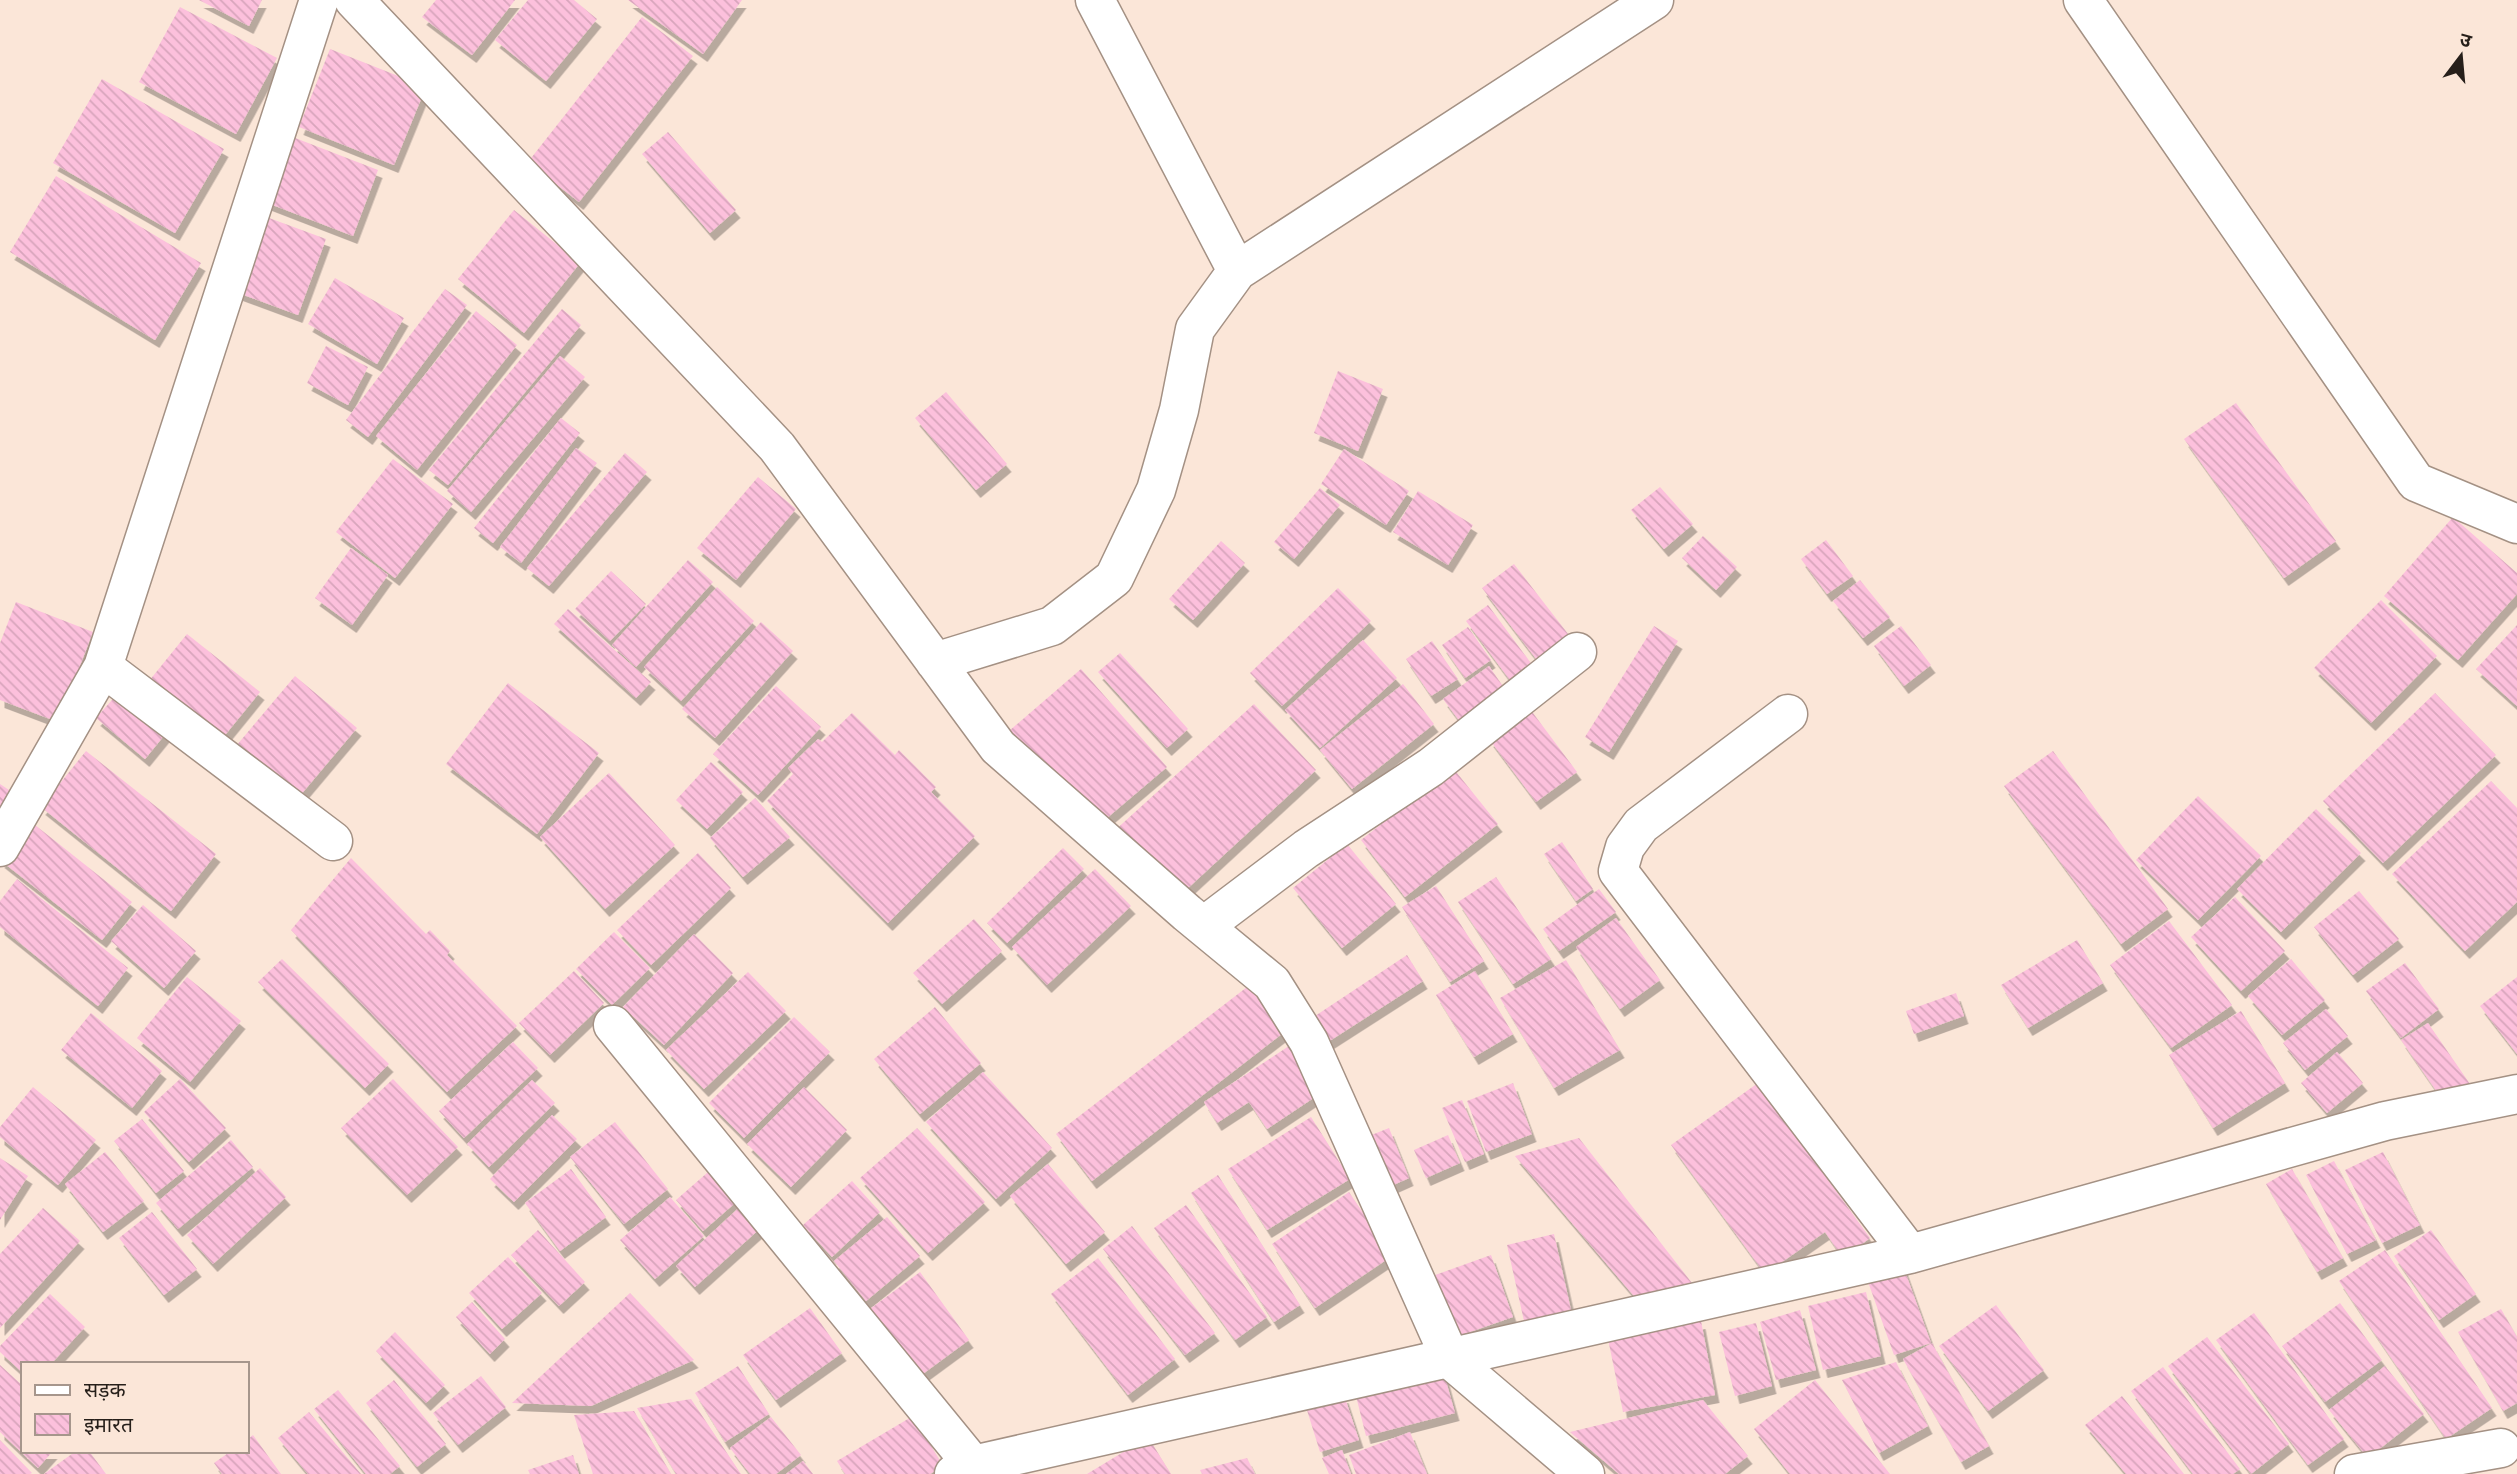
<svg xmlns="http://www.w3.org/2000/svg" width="2517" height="1474" font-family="Rubik,'Noto Sans Devanagari',sans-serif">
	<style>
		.building { fill: url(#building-back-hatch); filter: url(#shadow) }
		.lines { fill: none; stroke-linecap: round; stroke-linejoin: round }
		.minor-casing { stroke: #a49184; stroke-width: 41 }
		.minor { stroke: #fff; stroke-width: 38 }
	</style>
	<defs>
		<pattern id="building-back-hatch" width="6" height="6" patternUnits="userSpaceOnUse" patternTransform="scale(1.75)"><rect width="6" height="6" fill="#fcc0dc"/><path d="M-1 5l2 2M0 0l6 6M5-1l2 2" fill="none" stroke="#d8a5bc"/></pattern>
		<filter id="shadow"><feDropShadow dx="4.5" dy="8" stdDeviation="0" flood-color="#0004"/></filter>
	</defs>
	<rect width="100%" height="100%" fill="#fbe6d8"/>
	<!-- building -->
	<path class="building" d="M199,0H262L249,26Z
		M436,0H515L472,55L422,17Z
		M528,0H574L597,19L546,81L495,40Z
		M628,0H742L703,54Z
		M180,7L277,58L236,134L139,82Z
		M642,17L693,56L579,202L528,162Z
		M330,49L426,87L394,165L299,127Z
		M102,79L224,149L175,233L53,163Z
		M668,132L736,210L710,233L642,154Z
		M290,136L378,170L353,236L265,202Z
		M56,176L201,263L155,340L10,252Z
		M514,210L580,263L524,333L458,279Z
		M261,215L326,239L298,315L233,291Z
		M335,278L404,318L377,364L308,324Z
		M445,289L467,305L368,437L346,420Z
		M562,309L581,325L448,485L429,470Z
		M476,311L517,345L417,470L376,436Z
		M326,346L368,367L348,405L307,383Z
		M560,356L585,377L471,512L447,491Z
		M1338,371L1383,389L1358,451L1314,433Z
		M946,392L1007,464L976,490L915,418Z
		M2236,403L2336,541L2284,578L2184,439Z
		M561,418L580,433L493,543L474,528Z
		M576,448L597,463L521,563L500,547Z
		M1344,449L1409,491L1386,525L1321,484Z
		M625,453L647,472L549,586L527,568Z
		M393,459L453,504L395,578L336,532Z
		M758,477L796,509L736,580L697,548Z
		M1660,487L1693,524L1664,549L1631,510Z
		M1320,488L1340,505L1294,559L1274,542Z
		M1418,491L1473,525L1448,565L1393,532Z
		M2453,517L2517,573V594L2458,660L2384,596Z
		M1703,536L1737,567L1716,590L1682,558Z
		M1826,540L1853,576L1827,594L1801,559Z
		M1221,541L1245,563L1193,620L1169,599Z
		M351,548L388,575L352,625L315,598Z
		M688,560L713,582L636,667L612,645Z
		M1514,564L1572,639L1540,664L1482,588Z
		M611,571L646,604L610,641L575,609Z
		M1860,580L1890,617L1863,638L1833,601Z
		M717,587L754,621L681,701L644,667Z
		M1338,588L1371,621L1282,706L1250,673Z
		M2381,600L2437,656L2371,723L2314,668Z
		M16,602L93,632L58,722L0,700V643Z
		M1488,605L1539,674L1518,691L1466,621Z
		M568,609L651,682L636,698L554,624Z
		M761,622L793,651L715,738L682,709Z
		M2517,625V706L2476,669Z
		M1654,626L1678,641L1609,752L1585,737Z
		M1901,626L1931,665L1904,686L1874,646Z
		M1468,627L1491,660L1465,678L1442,645Z
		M187,634L260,692L221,740L149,681Z
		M1363,640L1397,678L1320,748L1285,710Z
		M1432,641L1458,679L1431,696L1406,659Z
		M1120,653L1188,729L1167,748L1098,672Z
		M1489,666L1509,695L1464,727L1443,699Z
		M1081,669L1167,767L1094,829L1009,731Z
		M295,676L357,728L293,804L231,752Z
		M508,683L599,753L537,834L446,764Z
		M1403,684L1434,724L1352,789L1320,750Z
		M776,686L821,727L758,795L713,754Z
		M119,692L167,732L145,759L96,718Z
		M2435,693L2496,755L2383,863L2323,801Z
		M1254,704L1316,770L1174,901L1112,833Z
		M1530,709L1577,772L1536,802L1489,739Z
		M852,713L895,755L899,750L936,787L931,792L975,836L888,923L767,801L793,774L788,768L818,739L822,742Z
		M86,751L216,854L171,911L41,807Z
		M2053,751L2168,909L2121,944L2004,786Z
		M711,762L743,792L707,829L676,800Z
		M1453,768L1498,824L1405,897L1361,840Z
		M609,773L675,845L605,909L540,837Z
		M2491,781L2517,808V902L2465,951L2392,874Z
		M0,784L12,792L0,810Z
		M2198,796L2261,856L2198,920L2136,860Z
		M755,798L790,837L743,877L710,838Z
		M2316,809L2361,853L2281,932L2237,889Z
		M30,821L132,902L102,940L0,860Z
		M1562,842L1593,889L1576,901L1544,854Z
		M1347,844L1396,904L1342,948L1293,888Z
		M1063,848L1084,869L1007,943L987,923Z
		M698,853L731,888L651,965L617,930Z
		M351,858L426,934L430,930L450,951L447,955L517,1026L447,1092L291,930Z
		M1095,869L1131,906L1047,985L1012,947Z
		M1496,877L1551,959L1513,984L1458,902Z
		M17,879L128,968L98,1006L0,927V901Z
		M1436,886L1484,961L1450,982L1402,907Z
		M1599,889L1616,912L1559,951L1543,929Z
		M2359,891L2399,939L2353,975L2314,927Z
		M2235,897L2285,951L2241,991L2191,937Z
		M143,905L196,951L164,988L111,941Z
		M1616,918L1660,980L1620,1009L1576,947Z
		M974,919L1002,951L942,1004L913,973Z
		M2169,921L2232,1005L2171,1048L2110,965Z
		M614,932L650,968L612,1005L576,969Z
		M694,934L733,973L664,1045L623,1007Z
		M2077,940L2103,983L2028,1028L2001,985Z
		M1407,955L1423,981L1328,1042L1312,1018Z
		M282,959L389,1064L365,1088L258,982Z
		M2291,959L2325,1000L2282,1035L2248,996Z
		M1566,960L1620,1050L1554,1088L1500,998Z
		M2405,963L2439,1009L2401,1038L2366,991Z
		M574,971L604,1003L550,1055L519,1023Z
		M1475,971L1513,1034L1474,1057L1436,995Z
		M748,972L786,1011L704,1089L666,1050Z
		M187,977L241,1021L190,1082L137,1038Z
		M2517,977V1054L2480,1006Z
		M1251,984L1287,1030L1092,1181L1056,1134Z
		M1956,993L1964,1016L1914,1034L1906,1011Z
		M935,1007L981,1063L920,1114L874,1059Z
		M2326,1009L2348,1036L2305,1070L2283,1043Z
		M2241,1011L2285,1083L2213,1128L2169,1055Z
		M91,1013L162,1071L132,1108L61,1050Z
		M794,1017L830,1052L744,1138L709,1103Z
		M2428,1023L2470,1084L2444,1102L2401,1040Z
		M513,1042L538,1068L464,1138L439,1111Z
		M1289,1046L1321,1093L1267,1129L1249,1102L1217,1123L1204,1102Z
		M2337,1052L2363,1083L2327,1113L2301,1083Z
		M983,1072L1052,1148L996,1199L926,1122Z
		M180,1079L226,1128L189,1162L144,1112Z
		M393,1079L458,1147L407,1195L341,1128Z
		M532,1080L555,1103L489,1167L467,1144Z
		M1513,1083L1532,1134L1486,1152L1467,1101Z
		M1758,1083L1870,1238L1843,1258L1825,1232L1765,1274L1671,1145Z
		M33,1087L96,1140L58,1185L0,1137V1127Z
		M804,1087L847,1130L791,1187L747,1144Z
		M1462,1100L1484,1154L1465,1162L1442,1108Z
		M552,1115L577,1139L514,1202L490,1179Z
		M1311,1117L1350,1179L1267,1230L1228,1169Z
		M142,1119L184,1171L156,1193L114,1141Z
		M615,1122L668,1189L624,1224L570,1157Z
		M917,1128L985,1202L928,1253L860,1178Z
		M1389,1128L1409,1178L1380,1191L1359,1140Z
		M1448,1135L1460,1163L1426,1178L1414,1150Z
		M1579,1138L1692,1283L1645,1309L1515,1156Z
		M231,1140L253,1167L178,1229L156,1203Z
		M105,1152L144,1201L103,1232L65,1184Z
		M2383,1152L2420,1225L2382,1243L2345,1170Z
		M0,1158L28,1176L0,1220Z
		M2334,1161L2376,1240L2347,1254L2306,1175Z
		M1048,1164L1105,1232L1066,1264L1010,1196Z
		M715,1166L742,1197L703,1231L676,1200Z
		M260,1168L286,1197L213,1264L187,1235Z
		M571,1169L606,1217L560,1251L525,1203Z
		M2292,1169L2343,1258L2317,1272L2266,1184Z
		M1218,1175L1300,1305L1274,1322L1191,1193Z
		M852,1181L880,1212L832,1257L803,1225Z
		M1349,1192L1392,1256L1315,1308L1272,1244Z
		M670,1197L704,1236L655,1279L620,1240Z
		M744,1203L764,1225L695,1287L676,1266Z
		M1186,1205L1267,1317L1235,1340L1154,1228Z
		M43,1208L80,1241L0,1328V1254Z
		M152,1212L197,1269L164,1295L119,1238Z
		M887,1217L920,1256L866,1301L834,1261Z
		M1132,1226L1215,1333L1185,1355L1103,1249Z
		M538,1230L585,1282L559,1306L511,1255Z
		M2431,1230L2476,1294L2439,1320L2394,1256Z
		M1554,1234L1571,1310L1524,1321L1507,1245Z
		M2385,1250L2492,1408L2446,1439L2339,1281Z
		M1491,1255L1513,1317L1447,1340L1424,1279Z
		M508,1257L542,1293L502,1329L469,1293Z
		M1098,1258L1175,1359L1128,1395L1051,1294Z
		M1903,1266L1931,1343L1894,1355L1867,1279Z
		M920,1272L969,1340L920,1376L870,1309Z
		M1866,1292L1881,1356L1823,1370L1808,1306Z
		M630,1293L694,1360L591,1406L512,1403Z
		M50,1294L85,1327L51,1364H23V1373L0,1352V1346Z
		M472,1302L505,1339L490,1354L456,1317Z
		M2340,1303L2382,1360L2325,1402L2282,1346Z
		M1996,1305L2044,1370L1988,1411L1939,1346Z
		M810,1308L842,1353L776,1400L743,1355Z
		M2501,1309L2517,1337V1403L2503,1411L2458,1332Z
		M1800,1310L1816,1370L1776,1380L1760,1322Z
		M2254,1313L2344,1439L2308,1465L2216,1340Z
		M1701,1321L1715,1395L1623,1412L1608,1339Z
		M1756,1323L1772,1386L1735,1396L1719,1332Z
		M395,1332L445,1385L426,1403L376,1351Z
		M2207,1337L2289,1444L2251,1474L2168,1366Z
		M1932,1343L1989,1446L1961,1462L1903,1359Z
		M1896,1362L1928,1426L1879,1453L1842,1380Z
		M0,1365L23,1386V1451H53L38,1468L0,1432Z
		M738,1366L769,1414L725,1442L695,1393Z
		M2385,1366L2424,1414L2368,1458L2329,1410Z
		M1442,1367L1455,1413L1366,1436L1354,1388Z
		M2163,1367L2240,1469L2233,1474H2193L2131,1391Z
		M481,1376L506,1407L458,1445L433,1413Z
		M394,1380L446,1444L417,1467L366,1403Z
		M1815,1380L1890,1474H1790L1754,1429Z
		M338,1390L400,1466L390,1474H366L314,1409Z
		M1344,1395L1359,1440L1320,1452L1306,1407Z
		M2122,1396L2184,1474H2126L2085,1425Z
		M691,1399L741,1474H676L637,1408Z
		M1703,1400L1748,1456L1725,1474H1619L1570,1432Z
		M634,1411L671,1474H593L574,1415Z
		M309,1412L361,1474H308L278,1438Z
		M913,1416L943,1466L930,1474H845L837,1461Z
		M771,1417L801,1455L776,1474H750L730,1448Z
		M1410,1432L1427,1474H1356L1349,1455Z
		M253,1435L281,1474H222L214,1463L231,1451H247V1440Z
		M1148,1437L1171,1474H1087Z
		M0,1440L32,1473L30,1474H0Z
		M1342,1450L1351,1474H1329L1322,1458Z
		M76,1451H89L106,1474H44Z
		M573,1455L579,1474H530L528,1470Z
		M1247,1458L1255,1474H1202L1200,1470Z
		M803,1461L813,1474H786Z"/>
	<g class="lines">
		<!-- minor casing -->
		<g class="minor-casing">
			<path id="minor" d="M354,0L777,447L998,747L1187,913L1272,983L1309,1042L1451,1360L1585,1474
				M1095,0L1237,271
				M2083,0L2416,482L2517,524
				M935,662L1052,626L1114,578L1156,490L1179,410L1195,329L1237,271L1654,0
				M103,667L333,841
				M1788,714L1641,825L1625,847L1618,871L1910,1254
				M0,847L103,667L319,0
				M1204,926L1306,849L1431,767L1577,652
				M613,1025L973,1465
				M954,1474L973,1465L1910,1254L2385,1121L2517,1094
				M2354,1474L2501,1448"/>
		</g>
		<!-- minor -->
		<use href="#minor" class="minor"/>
	</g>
	<!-- legend -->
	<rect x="21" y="1362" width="228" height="91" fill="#fbe6d8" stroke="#a6968c" stroke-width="2"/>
	<rect x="35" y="1385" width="35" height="10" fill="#ffffff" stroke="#a6968c" stroke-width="2"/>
	<text x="84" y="1397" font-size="21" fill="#261f1a">सड़क</text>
	<rect x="35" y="1414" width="35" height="21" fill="url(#building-back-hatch)" stroke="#a6968c" stroke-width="2"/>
	<text x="84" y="1432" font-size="21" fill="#261f1a">इमारत</text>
	<!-- north arrow -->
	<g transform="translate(2461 56) rotate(16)" stroke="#fbe6d8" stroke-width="5" paint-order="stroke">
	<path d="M0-5L12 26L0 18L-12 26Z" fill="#261f1a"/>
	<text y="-10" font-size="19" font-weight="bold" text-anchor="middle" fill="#261f1a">उ</text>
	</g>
</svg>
